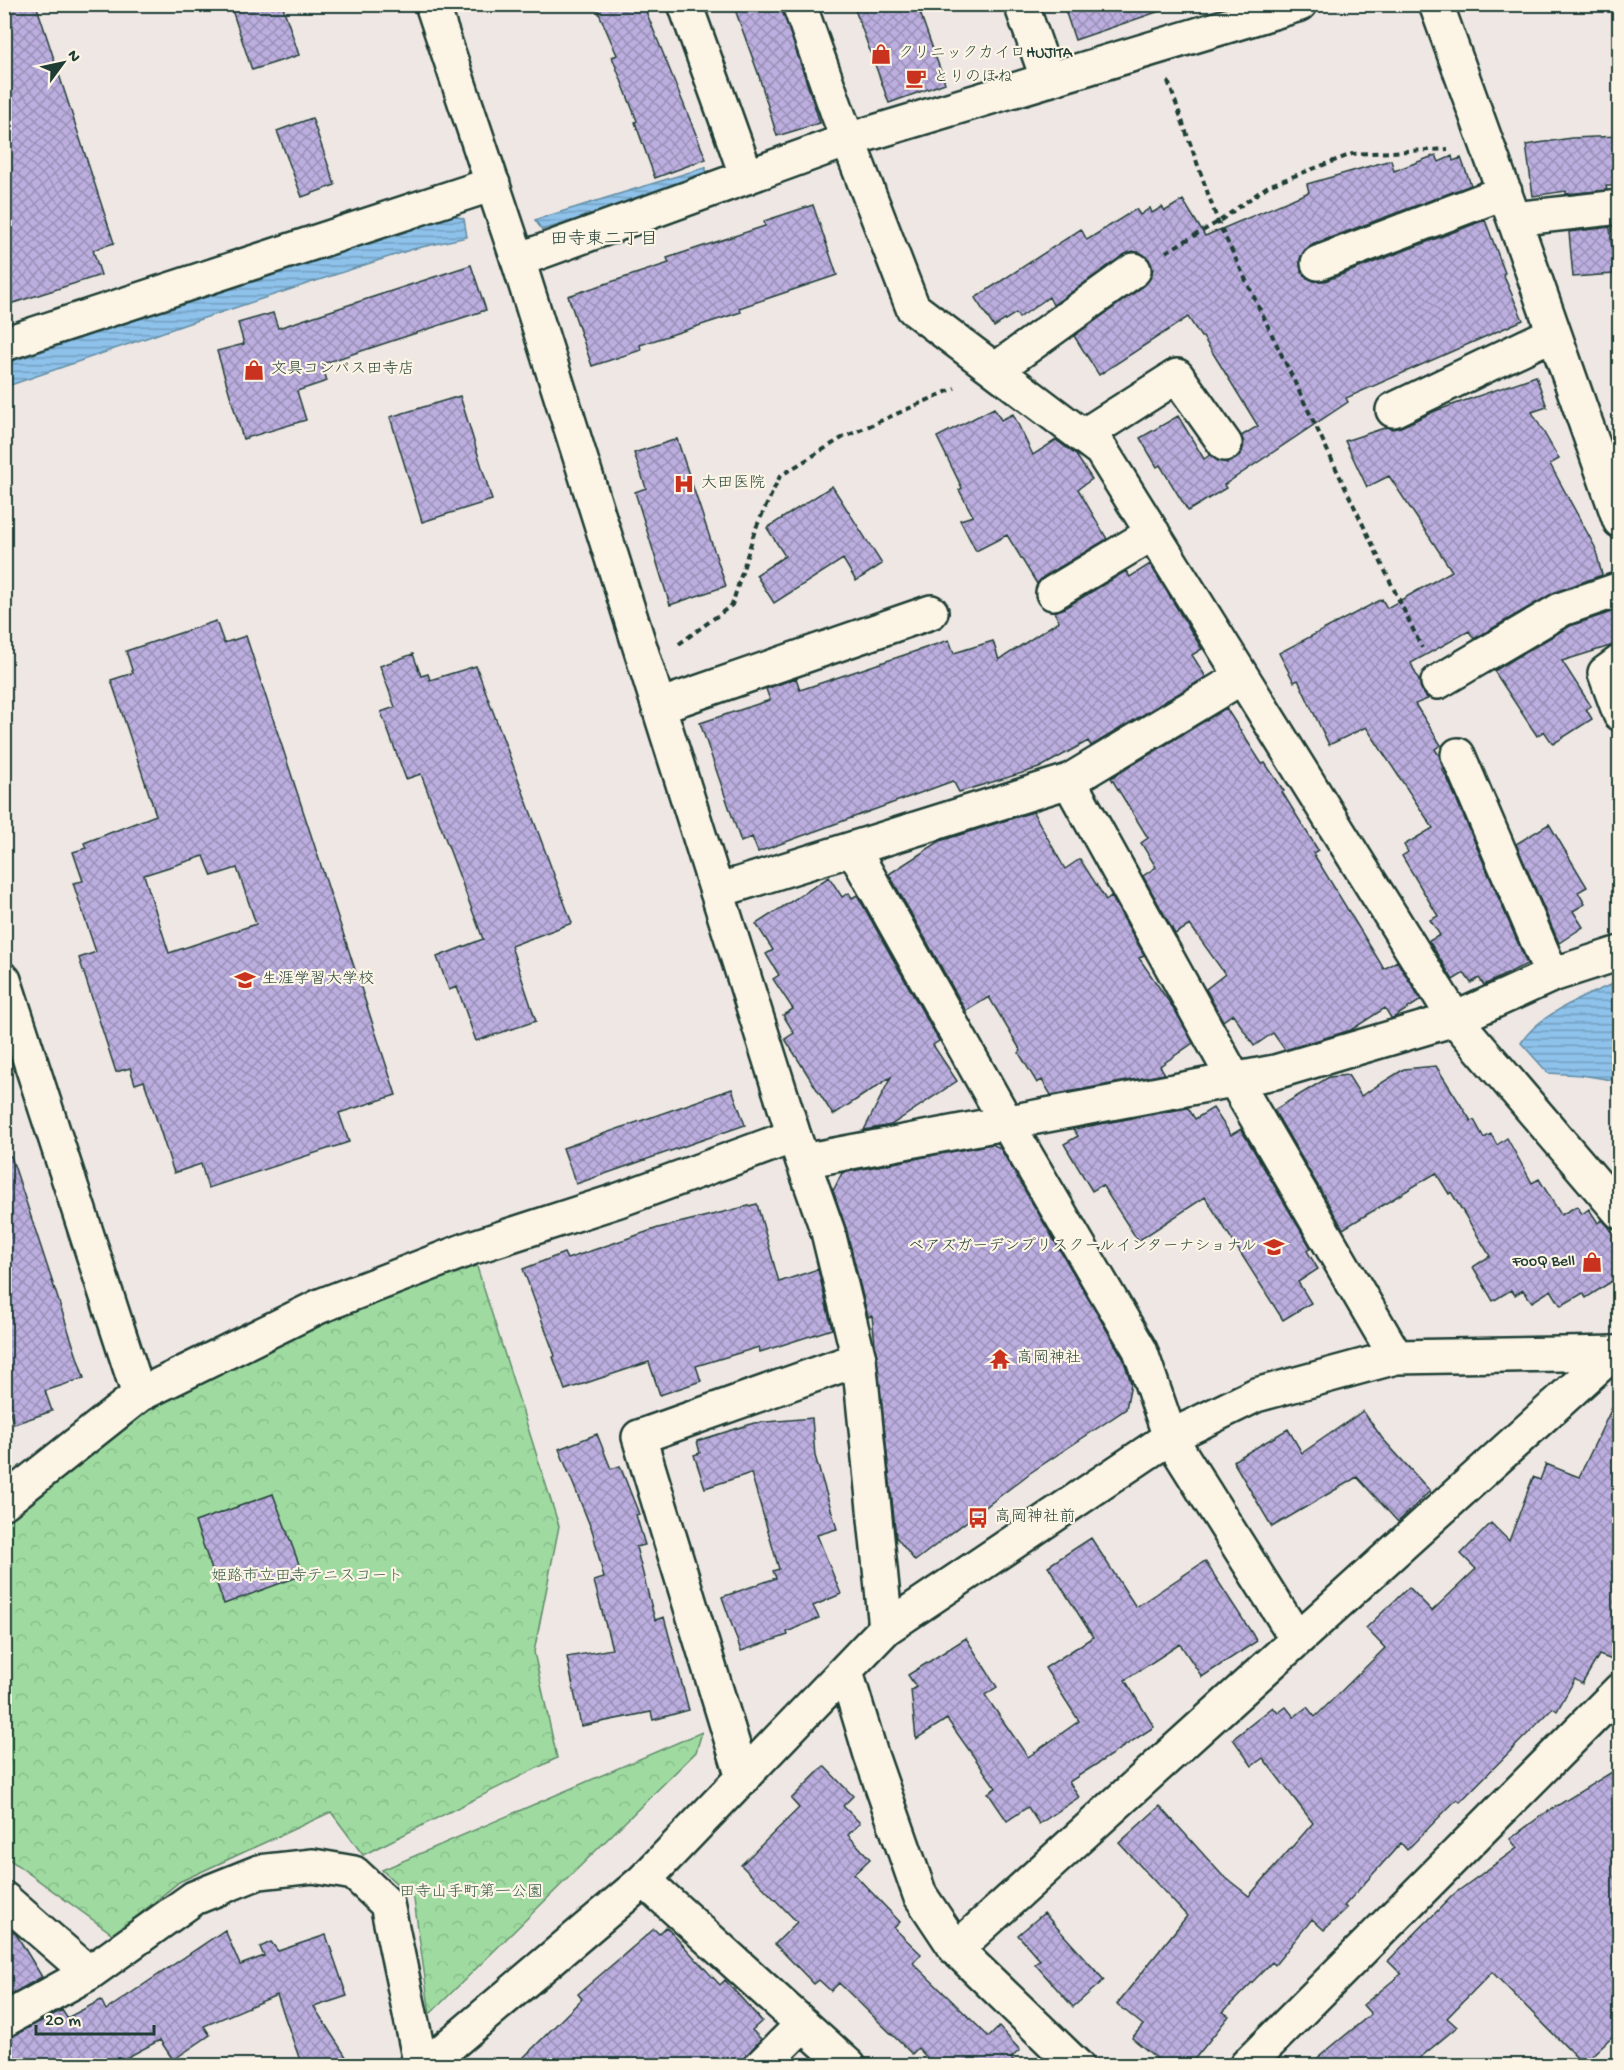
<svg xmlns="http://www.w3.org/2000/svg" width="1624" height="2070" font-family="'Gochi Hand','Klee One',sans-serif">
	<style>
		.park { fill: url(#park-crowns); stroke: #5f8c6a; stroke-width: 1.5 }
		.water { fill: url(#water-rules); stroke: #628da2; stroke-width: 1.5 }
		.building { fill: url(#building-cross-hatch); stroke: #1f3d34; stroke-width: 1.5; fill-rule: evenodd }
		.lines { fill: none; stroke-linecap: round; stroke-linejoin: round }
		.street-casing { stroke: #1f3d34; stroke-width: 38 }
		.secondary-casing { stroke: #1f3d34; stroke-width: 38 }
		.path { stroke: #1f3d34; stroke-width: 4; stroke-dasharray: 6 4.5; stroke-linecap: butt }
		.street { stroke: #fcf5e5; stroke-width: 33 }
		.secondary { stroke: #fcf5e5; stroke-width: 33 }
		.labels { text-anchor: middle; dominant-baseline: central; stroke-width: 4.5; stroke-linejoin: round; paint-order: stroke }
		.poi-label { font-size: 16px; fill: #1f3d34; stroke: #fcf5e5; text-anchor: start }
		.park-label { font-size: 16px; fill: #395d4a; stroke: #fcf5e5 }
		.neighbourhood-label { font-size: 18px; fill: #1f3d34; stroke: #fcf5e5 }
	</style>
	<defs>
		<pattern id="park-crowns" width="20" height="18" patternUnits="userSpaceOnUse" patternTransform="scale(1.5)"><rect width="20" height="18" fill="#9fdba1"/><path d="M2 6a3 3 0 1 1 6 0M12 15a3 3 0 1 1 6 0" fill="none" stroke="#88bd8b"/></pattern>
		<pattern id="water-rules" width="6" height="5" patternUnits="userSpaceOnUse" patternTransform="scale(1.5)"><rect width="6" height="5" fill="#8ec2eb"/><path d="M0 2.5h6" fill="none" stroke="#739fbf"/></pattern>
		<pattern id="building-cross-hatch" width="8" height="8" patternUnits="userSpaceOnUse" patternTransform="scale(1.5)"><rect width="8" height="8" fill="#bcaedf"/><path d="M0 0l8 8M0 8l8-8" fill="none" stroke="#988fb6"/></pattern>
	</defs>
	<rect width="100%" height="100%" fill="#efe7e4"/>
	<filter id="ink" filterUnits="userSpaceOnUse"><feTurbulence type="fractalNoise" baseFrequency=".0167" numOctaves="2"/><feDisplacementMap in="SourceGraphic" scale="12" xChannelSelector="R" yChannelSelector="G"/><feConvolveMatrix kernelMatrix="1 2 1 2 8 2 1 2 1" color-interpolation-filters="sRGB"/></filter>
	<g filter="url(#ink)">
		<!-- park -->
		<path class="park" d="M471,1248L559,1526L534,1652L557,1758L363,1855L331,1812L179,1882L114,1935L9,1859L5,1844L4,1502L139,1395Z
			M702,1732L696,1752L430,2014L414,1900L382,1870Z"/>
		<!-- water -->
		<path class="water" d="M706,167V181L542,230L535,220Z
			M451,214L464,219L467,237L413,249L198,320L5,387L4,364Z
			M1619,981V1081L1581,1075L1548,1073L1521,1043C1539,1013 1588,995 1619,981Z"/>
		<!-- building -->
		<path class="building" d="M4,4H36L114,243L93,250L101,275L4,306Z
			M230,4H282L299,55L252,70Z
			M595,4H643L706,159L655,178L635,122L637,121L612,57L617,55Z
			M733,4H781L820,123L777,136L758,73Z
			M853,4H917L945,83L889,103Z
			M1063,4H1162L1163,10L1075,40Z
			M312,118L335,185L302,197L277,131Z
			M1620,136V186H1606L1607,190L1566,194V191L1533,196L1526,145L1571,138Z
			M1436,155L1439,162L1452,156L1453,161L1461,158L1471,185L1311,245L1304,251L1300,259L1301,270L1307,278L1314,281H1325L1485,220L1505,273L1503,274L1523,320L1346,398L1348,402L1224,485L1226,488L1188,511L1160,465L1157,467L1140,438L1178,416L1204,459L1210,455L1218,461L1227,463L1236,459L1242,452L1244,443L1241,436L1258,426L1203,337H1201L1188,317L1099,375L1074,336L1145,285L1151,277L1153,269L1149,259L1141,253L1133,251L1124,255L1053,305L1049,297L1019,318L1016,313L994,327L975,298L1081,229L1087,240L1136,209L1140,215L1150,208L1152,213L1162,207L1165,211L1183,200L1205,236L1309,192L1307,184L1391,160L1394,171Z
			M813,205L837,275L739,308L741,312L640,345L641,350L592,366L568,296L669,263L667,258L765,226L764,221Z
			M1610,227L1614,274L1573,277L1569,232Z
			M471,265L486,310L322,364L327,381L297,391L306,420L243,439L217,351L244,344L238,323L273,313L278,328Z
			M1536,376L1547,407L1532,412L1559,459L1550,464L1595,547L1602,575L1553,593L1474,639L1469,631L1411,663L1419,681L1422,691L1428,699L1415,704L1441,745L1435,749L1440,757L1443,768L1442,769L1448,780L1527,964L1484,985L1479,978L1471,983L1464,973L1453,980L1429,941L1440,935L1430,920L1438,916L1402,856L1408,852L1404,845L1433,828L1366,727L1329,745L1298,680L1294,682L1279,653L1382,599L1387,608L1452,571L1389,476L1367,487L1345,441L1387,427L1392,429L1401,427L1435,411Z
			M460,396L492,500L422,522L390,417Z
			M994,408L1001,420L1013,414L1033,455L1056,440L1076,455L1092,479L1078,489L1107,539L1043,577L1037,584L1007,535L976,551L960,520L973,516L959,490L962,488L937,437Z
			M677,439L726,586L670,605L635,492L646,488L634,453Z
			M832,486L882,564L856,581L843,559L774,603L756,575L785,556L767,528Z
			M1150,564L1202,649L1192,655L1206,677L1091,746L1088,741L1039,768L959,792L953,781L758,852L752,837L741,842L700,723L770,700L766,689L796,678L800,690L949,640L954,653L993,641L999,660L1059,621L1054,612L1063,609L1126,571L1130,577Z
			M1620,609V643L1562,661L1591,706L1586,709L1592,719L1553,744L1544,731L1537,736L1494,671L1570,626Z
			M216,621L224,643L246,636L396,1095L339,1113L349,1142L208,1188L201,1164L174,1173L144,1081L135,1084L130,1068L116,1072L79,958L96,952L73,883L83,881L73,852L86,848L84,843L156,815L111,680L133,673L126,651ZM204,856L212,876L237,868L256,924L169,953L144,875Z
			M413,654L421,676L428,674L430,680L476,666L572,923L511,946L536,1021L476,1041L457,987L449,990L437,957L483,939L421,774L406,779L381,712L395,707L380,666Z
			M1226,708L1262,764L1265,763L1284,791L1282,792L1318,850L1313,853L1384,969L1397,961L1421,1000L1393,1018H1391L1385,1008L1351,1030L1285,1050L1273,1033L1254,1046L1233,1014L1223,1021L1206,989L1225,974L1190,925L1175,934L1143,876L1156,867L1141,843L1148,838L1111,778Z
			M1033,812L1065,869L1080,859L1106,900L1111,896L1144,955L1139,958L1176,1012L1193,1043L1160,1066L1165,1074L1051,1095L1042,1080L1037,1083L1019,1053L1021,1051L989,997L966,1011L889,874L940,841Z
			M1549,824L1587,887L1578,892L1585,904L1573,911L1583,927L1559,943L1516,844Z
			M829,877L842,897L849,893L852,898L857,895L939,1041L933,1045L957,1081L891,1125L864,1130L891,1077L833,1115L785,1039L794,1033L783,1015L793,1009L773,979L779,975L766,954L773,950L756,924Z
			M1436,1066L1471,1121L1474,1120L1484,1138L1491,1134L1497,1145L1507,1138L1532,1183L1539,1179L1561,1215L1577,1206L1582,1214L1589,1209L1598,1223L1602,1220L1608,1226L1620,1244V1276L1586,1298L1583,1293L1561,1306L1551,1290L1532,1302L1523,1290L1515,1295L1511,1290L1493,1301L1473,1267L1490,1256L1451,1192L1449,1194L1436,1173L1343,1229L1274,1110L1329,1077L1348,1075L1361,1096L1404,1069Z
			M732,1089L745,1125L576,1184L563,1148Z
			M1188,1108L1195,1119L1213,1108L1231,1135L1241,1129L1311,1248L1307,1251L1318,1269L1298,1282L1311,1303L1283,1320L1205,1197L1138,1241L1102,1185L1092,1191L1064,1144L1078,1136L1073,1129Z
			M992,1144L1000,1148L1123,1358L1131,1383L1126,1409L1030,1473L915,1561L896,1537L872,1316L868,1317L846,1228L833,1191L842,1173Z
			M11,1156L84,1378L45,1391L52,1411L14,1424L4,1394V1157Z
			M757,1204L779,1282L818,1269L832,1329L760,1352L759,1347L696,1366L701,1381L660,1395L649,1362L565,1390L553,1357L555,1356L523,1269L564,1253L567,1259L658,1228Z
			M1620,1391V1663L1599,1655L1582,1684L1575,1679L1557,1711L1553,1708L1460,1802L1457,1799L1407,1850L1401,1843L1344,1906L1347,1908L1324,1930L1312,1919L1275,1965L1272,1962L1223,2012L1229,2016L1189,2066H1166L1132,2038L1143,2025L1117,2004L1187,1916L1119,1843L1160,1806L1221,1874L1249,1896L1313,1823L1263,1758L1252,1766L1233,1739L1273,1707L1278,1713L1286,1707L1294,1717L1307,1707L1315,1717L1385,1648L1366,1628L1409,1587L1432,1611L1476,1569L1461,1554L1491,1523L1509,1541L1533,1477L1540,1480L1546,1464L1579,1477Z
			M1363,1411L1382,1438L1430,1491L1398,1522L1357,1477L1272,1527L1233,1461L1288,1429L1302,1453Z
			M812,1418L815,1456L837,1529L817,1535L841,1594L813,1606L819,1618L787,1632L788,1635L741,1651L722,1597L776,1578L773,1571L779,1569L751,1473L705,1488L694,1455L700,1453L697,1441L754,1423Z
			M597,1434L611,1469L620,1466L639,1514L636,1515L645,1545L636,1547L655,1620L664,1617L689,1710L653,1720L651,1712L581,1726L567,1657L612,1649L594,1581L604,1578L593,1533L559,1449Z
			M273,1494L303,1575L224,1604L195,1522Z
			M1091,1538L1136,1607L1205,1561L1257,1641L1202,1677L1180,1644L1125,1680L1154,1727L1069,1782L1079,1797L1039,1824L1028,1807L1007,1821L988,1793L996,1788L947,1719L916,1739L911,1690L916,1687L908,1675L966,1638L997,1687L985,1695L1028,1757L1079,1721L1045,1668L1093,1637L1048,1566Z
			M824,1766L853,1796L843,1806L860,1823L848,1835L870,1859L854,1874L900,1922L894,1928L921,1954L913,1963L989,2037L999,2027L1020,2050L1011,2058L1018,2066H935L918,2048L912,2054L839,1983L831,1991L819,1980L814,1984L775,1944L797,1922L741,1865L799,1808L791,1799Z
			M1620,1767V2029L1583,2064L1492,1972L1447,2018L1457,2027L1410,2066H1308L1371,2014L1363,2005L1401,1974L1388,1961L1454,1894L1517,1848L1510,1839L1542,1815Z
			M1044,1913L1104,1980L1073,2007L1035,1964L1040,1960L1018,1935Z
			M4,1924L16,1934L42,1977L4,1998Z
			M666,1927L720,1985L725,1980L762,2021L752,2030L761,2039L747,2055L735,2066H515L582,1999L578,1994L654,1929L659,1934Z
			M225,1930L240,1965L264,1956L260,1947L271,1942L278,1951L326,1935L347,1996L314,2007L352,2066H302L277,1995L204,2026L210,2035L173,2060L160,2040L111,2066H4V2039L13,2036L62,2010L67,2018L101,2000L106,2010Z"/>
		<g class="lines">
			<!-- street casing -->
			<g class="street-casing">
				<path id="street" d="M685,4L747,177
					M799,4L838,114L913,308L1101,450L1455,1019L1620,1212
					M1021,4L1048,80
					M1436,4L1514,219L1620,521
					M1514,219L1620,207
					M518,260L848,140L1300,4
					M1318,263L1505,192
					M4,344L493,184
					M995,370L1134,270
					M1393,410L1554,333
					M1083,436L1177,376L1225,444
					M1053,593L1153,533
					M1620,662L1605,673L1620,714
					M1438,682L1562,609L1620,589
					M659,706L931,612
					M1458,755L1552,975
					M1069,781L1234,1079L1396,1357
					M853,849L1007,1123L1140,1350L1170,1437L1297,1639
					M717,891L1069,781L1242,677
					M803,1161L1275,1072L1455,1019L1552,975L1620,953
					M4,1502L139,1395L320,1306L471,1248L619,1200L794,1136
					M846,1672L871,1755L920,1895L956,1949L1077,2066
					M743,1778L639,1437L859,1359
					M644,1880L849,2066
					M4,1899L89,1973
					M956,1949L1613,1353
					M4,2020L89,1973L194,1898L259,1872L313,1866L354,1873L387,1904L421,2066
					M761,2066L803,2024
					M1246,2066L1620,1690"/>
			</g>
			<!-- secondary casing -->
			<g class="secondary-casing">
				<path id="secondary" d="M432,4L518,260L794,1136L828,1232L859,1359L886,1628
					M4,980L139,1395
					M425,2066L644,1880L886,1628L1170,1437L1256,1395L1396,1357L1620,1353"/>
			</g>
			<!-- path -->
			<path class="path" d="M1168,81L1218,222L1422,648
				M1166,252L1218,222L1268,186L1352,154L1448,149
				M679,644L732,605L755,530L780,476L842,438L955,388"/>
			<!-- street -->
			<use href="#street" class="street"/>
			<!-- secondary -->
			<use href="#secondary" class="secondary"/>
		</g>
	</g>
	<!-- icons -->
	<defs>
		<g id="shop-bare" transform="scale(1.62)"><path d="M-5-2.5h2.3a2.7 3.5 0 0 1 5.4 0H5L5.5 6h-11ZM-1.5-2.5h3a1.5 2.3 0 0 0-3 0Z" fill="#c8321e" stroke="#fcf5e5" stroke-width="2.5" paint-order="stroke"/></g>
		<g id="cafe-bare" transform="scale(1.62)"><path d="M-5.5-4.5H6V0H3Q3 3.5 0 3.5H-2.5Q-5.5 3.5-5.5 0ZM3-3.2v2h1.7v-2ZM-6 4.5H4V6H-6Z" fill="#c8321e" stroke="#fcf5e5" stroke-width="2.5" paint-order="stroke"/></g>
		<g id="hospital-bare" transform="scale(1.62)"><path d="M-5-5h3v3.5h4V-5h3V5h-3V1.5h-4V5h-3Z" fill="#c8321e" stroke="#fcf5e5" stroke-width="2.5" paint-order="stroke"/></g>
		<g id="university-bare" transform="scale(1.62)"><path d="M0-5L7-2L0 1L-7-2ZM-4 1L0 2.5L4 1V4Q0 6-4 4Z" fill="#c8321e" stroke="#fcf5e5" stroke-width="2.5" paint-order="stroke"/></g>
		<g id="school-bare" transform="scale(1.62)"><path d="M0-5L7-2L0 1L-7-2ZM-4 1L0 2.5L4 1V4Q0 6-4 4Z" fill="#c8321e" stroke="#fcf5e5" stroke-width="2.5" paint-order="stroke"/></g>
		<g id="temple-bare" transform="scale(1.62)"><path d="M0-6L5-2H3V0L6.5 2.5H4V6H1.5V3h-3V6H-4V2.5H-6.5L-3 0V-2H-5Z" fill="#c8321e" stroke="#fcf5e5" stroke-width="2.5" paint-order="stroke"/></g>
		<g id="bus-bare" transform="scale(1.62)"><path d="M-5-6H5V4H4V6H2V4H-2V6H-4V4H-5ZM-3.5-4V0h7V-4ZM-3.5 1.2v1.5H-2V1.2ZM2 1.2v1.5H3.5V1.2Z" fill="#c8321e" stroke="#fcf5e5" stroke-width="2.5" paint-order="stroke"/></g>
	</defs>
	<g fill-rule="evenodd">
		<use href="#shop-bare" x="881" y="54"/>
		<use href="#cafe-bare" x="916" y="78"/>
		<use href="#shop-bare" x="254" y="370"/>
		<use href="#hospital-bare" x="684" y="484"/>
		<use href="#university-bare" x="245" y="980"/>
		<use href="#school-bare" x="1274" y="1247"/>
		<use href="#shop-bare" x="1592" y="1262"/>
		<use href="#temple-bare" x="1000" y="1359"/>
		<use href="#bus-bare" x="978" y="1518"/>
	</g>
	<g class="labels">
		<!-- poi labels -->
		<g class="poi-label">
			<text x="898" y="54">クリニックカイロHUJITA</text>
			<text x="933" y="78">とりのほね</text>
			<text x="271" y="370">文具コンパス田寺店</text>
			<text x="701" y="484">大田医院</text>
			<text x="262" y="980">生涯学習大学校</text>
			<text x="1257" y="1247" text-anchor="end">ベアズガーデンプリスクールインターナショナル</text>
			<text x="1575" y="1262" text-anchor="end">FooQ Bell</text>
			<text x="1017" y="1359">高岡神社</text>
			<text x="995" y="1518">高岡神社前</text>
		</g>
		<!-- park labels -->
		<g class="park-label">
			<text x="307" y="1577">姫路市立田寺テニスコート</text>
			<text x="471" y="1893">田寺山手町第一公園</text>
		</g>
		<!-- neighbourhood labels -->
		<g class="neighbourhood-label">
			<text x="604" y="240">田寺東二丁目</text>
		</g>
	</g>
	<!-- margin -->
	<rect width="1624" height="2070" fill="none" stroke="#fcf5e5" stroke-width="24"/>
	<rect x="12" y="12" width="1600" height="2046" fill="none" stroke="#1f3d34" stroke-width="2" filter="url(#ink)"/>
	<!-- north arrow -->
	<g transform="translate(63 63) rotate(57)" stroke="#fcf5e5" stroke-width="4.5" paint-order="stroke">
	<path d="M0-4.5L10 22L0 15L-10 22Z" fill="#1f3d34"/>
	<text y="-9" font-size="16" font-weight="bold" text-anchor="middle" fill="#1f3d34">N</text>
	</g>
	<!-- scale -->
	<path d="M36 2025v9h118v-9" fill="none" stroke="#1f3d34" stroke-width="3"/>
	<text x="45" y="2025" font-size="18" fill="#1f3d34" stroke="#fcf5e5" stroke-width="4.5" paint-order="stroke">20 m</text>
</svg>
